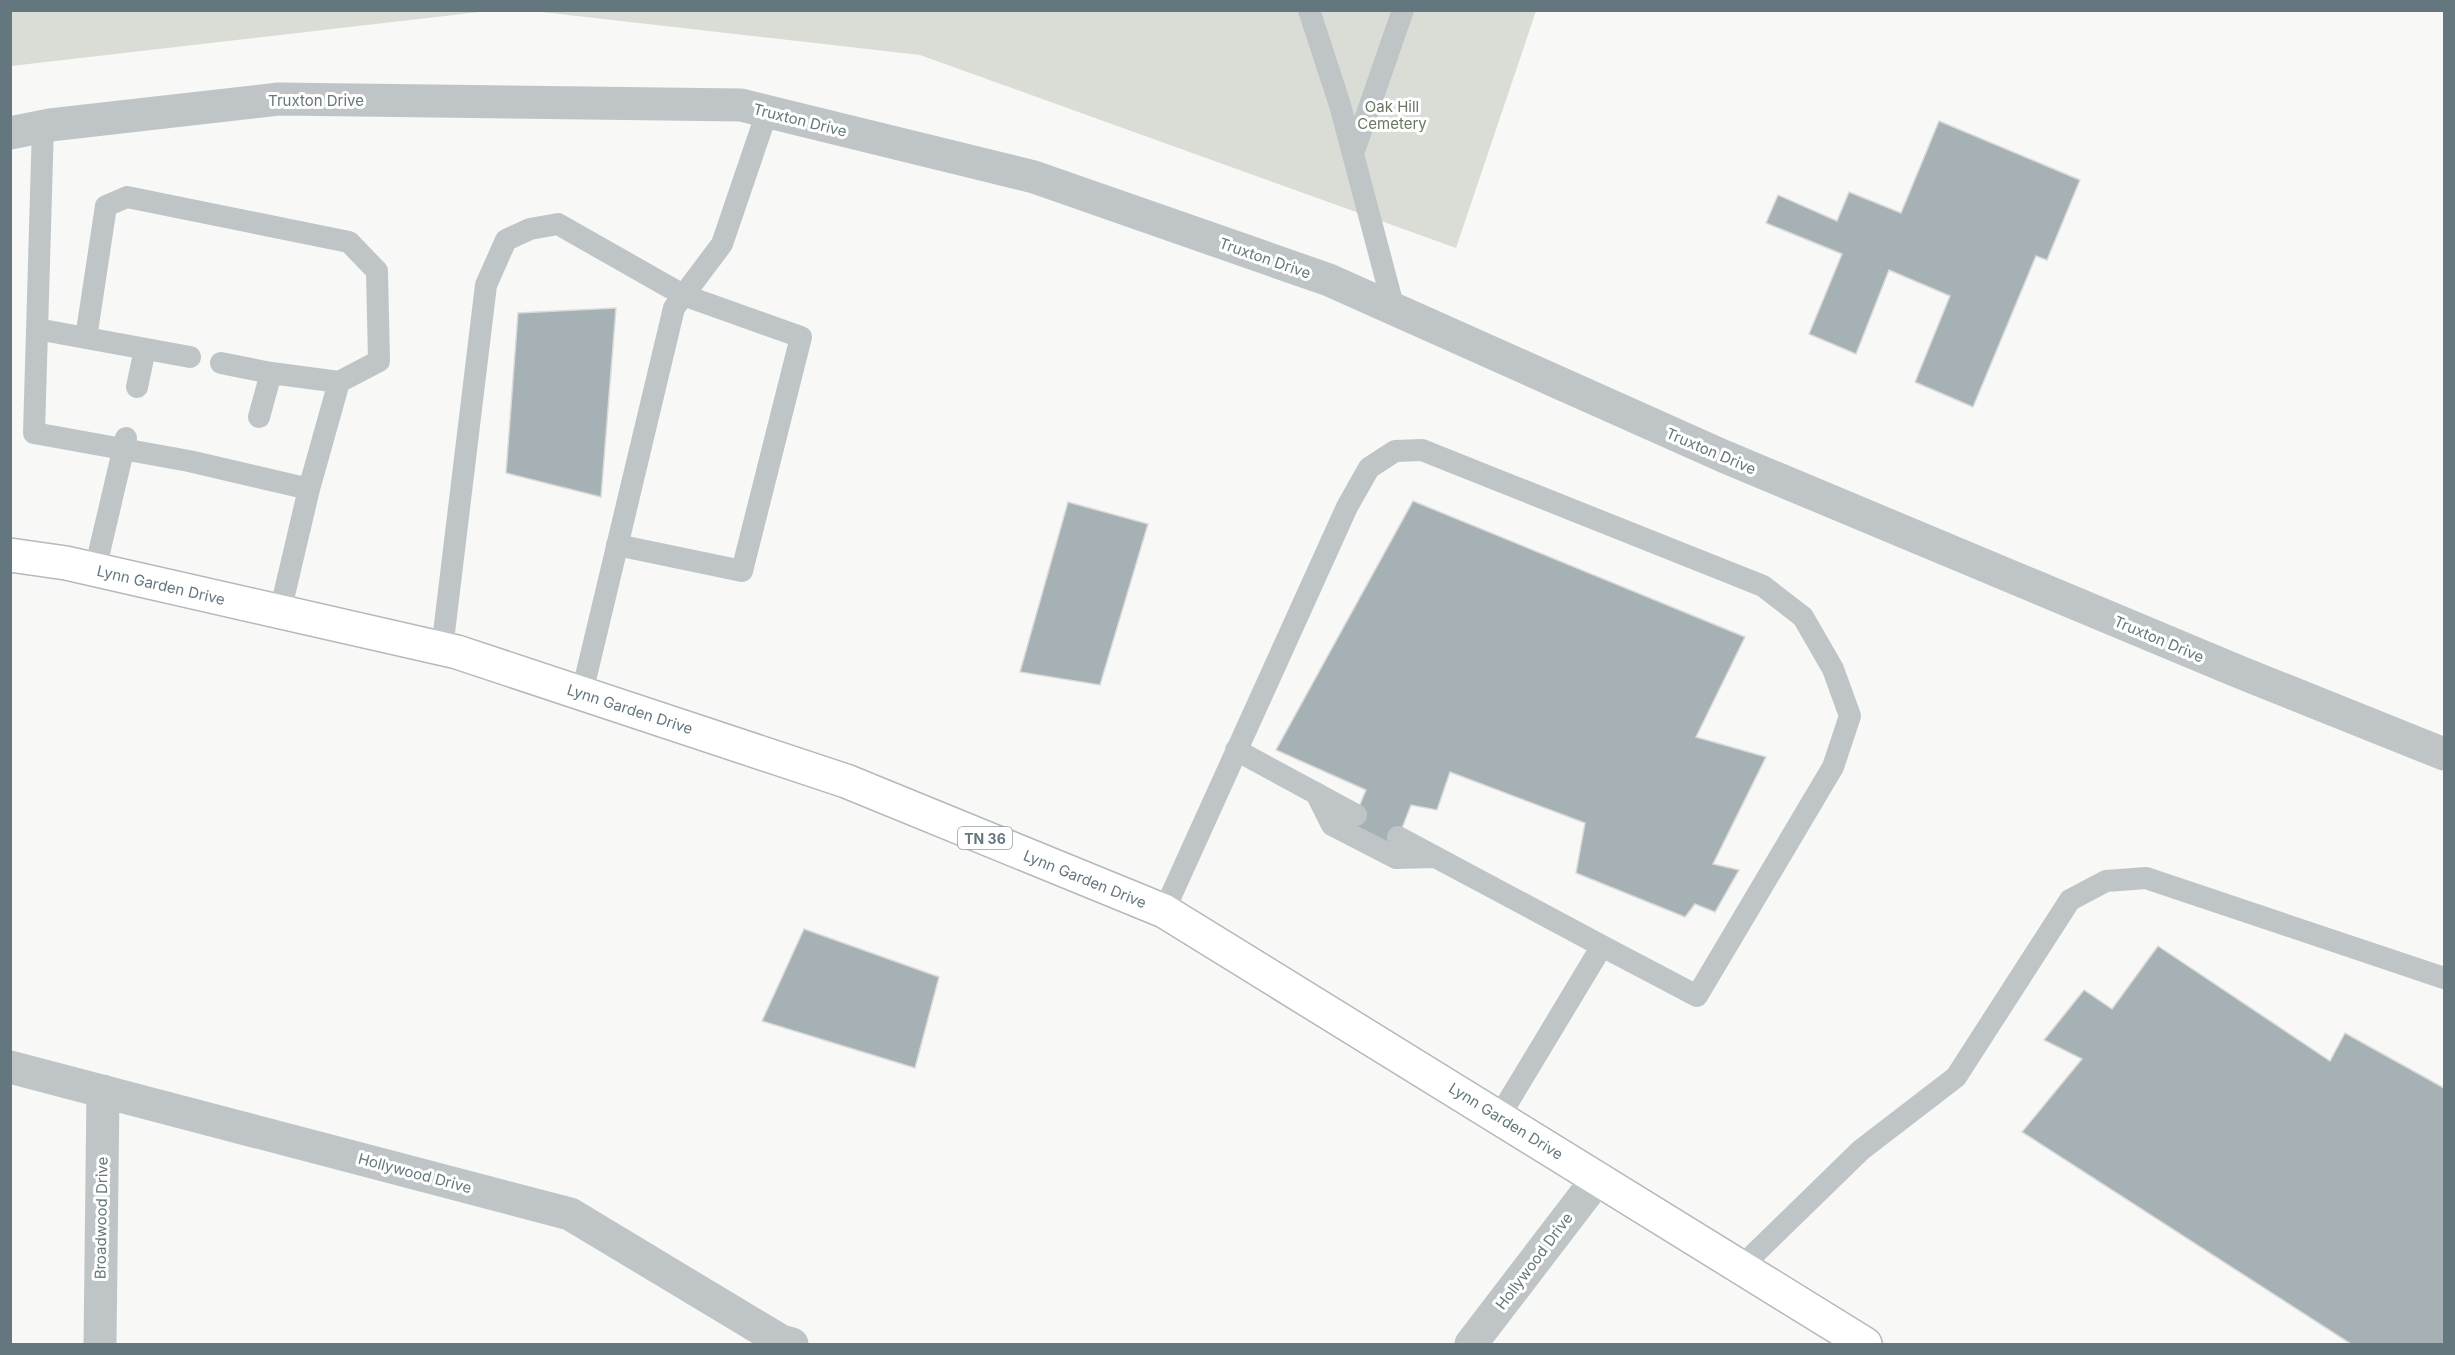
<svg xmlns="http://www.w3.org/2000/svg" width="2455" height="1355" font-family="Inter,sans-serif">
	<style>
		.green { fill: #d9ddd5 }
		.building { fill: #a6b1b5; stroke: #dadad8; stroke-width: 1.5 }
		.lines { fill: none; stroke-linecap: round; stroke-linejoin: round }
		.primary-casing { stroke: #b3b9bc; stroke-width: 36 }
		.service { stroke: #bfc5c7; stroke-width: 22 }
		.minor { stroke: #bfc5c7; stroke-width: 33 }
		.primary { stroke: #fff; stroke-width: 33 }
		.labels { text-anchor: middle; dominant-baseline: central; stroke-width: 6; stroke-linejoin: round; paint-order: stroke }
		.shield { fill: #fff; stroke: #92a0a5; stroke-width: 1.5 }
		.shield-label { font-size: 14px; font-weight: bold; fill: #64777f }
		.street-label { font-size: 15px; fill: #64777f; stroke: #fff }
		.park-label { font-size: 15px; fill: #697863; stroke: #fff }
	</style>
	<rect width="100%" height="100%" fill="#f8f8f6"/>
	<!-- green -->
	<path class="green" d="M11,10H488V11L11,66Z
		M533,11H1536L1456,248L920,55Z"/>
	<!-- building -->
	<path class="building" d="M1939,121L2080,180L2047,260L2036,256L1973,407L1915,382L1950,296L1889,270L1856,354L1809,334L1842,254L1766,223L1778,195L1837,221L1849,192L1901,213Z
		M616,308L601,497L506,473L518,313Z
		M1413,501L1745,637L1696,737L1766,757L1713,864L1739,870L1715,912L1695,904L1685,917L1576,873L1585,823L1450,772L1437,810L1411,805L1395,846L1351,826L1366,790L1276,750Z
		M1068,502L1148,524L1100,685L1020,672Z
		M804,929L939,977L915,1068L762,1021Z
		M2158,946L2330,1061L2345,1033L2444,1088V1344H2351L2022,1132L2082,1059L2044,1040L2084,990L2112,1009Z"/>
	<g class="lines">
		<!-- primary casing -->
		<g class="primary-casing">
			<path id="primary" d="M10,555L66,563L457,652L846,781L1164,911L1865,1344"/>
		</g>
		<!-- service -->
		<path class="service" d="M1309,10L1340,105L1394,309
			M43,126L34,433L189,461L309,489L339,382L271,373L221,363
			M1353,154L1403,10
			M37,329L190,357
			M86,338L106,206L127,197L349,242L377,271L379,361L339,382
			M137,387L145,349
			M259,417L271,373
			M95,570L126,438
			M280,612L309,489
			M442,649L486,285L506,240L530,229L558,224L683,295L801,337L742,571L617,545
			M582,693L674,308L722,244L767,112
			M1236,750L1356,815
			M1316,793L1332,825L1396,858L1434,857
			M1398,837L1602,946
			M1164,911L1347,507L1369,468L1395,451L1422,450L1763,586L1803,617L1833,669L1850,716L1833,767L1697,996L1602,946L1499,1117
			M1741,1267L1861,1150L1956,1077L2070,900L2106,881L2146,878L2444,978"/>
		<!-- minor -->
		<path class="minor" d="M10,133L50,125L279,99L741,105L1034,177L1329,280L1723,456L2237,671L2444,754
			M10,1067L570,1214L781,1341L792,1344
			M100,1344L103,1091
			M1471,1344L1598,1178"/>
		<!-- primary -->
		<use href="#primary" class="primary"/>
	</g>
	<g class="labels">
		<!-- shield labels -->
		<rect class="shield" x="958" y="827" width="54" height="22" rx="4.5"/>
		<g class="shield-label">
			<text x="985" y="838">TN 36</text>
		</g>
		<!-- street labels -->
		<g class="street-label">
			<text x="316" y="100">Truxton Drive</text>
			<text transform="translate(800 120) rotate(14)">Truxton Drive</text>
			<text transform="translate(1265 258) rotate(19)">Truxton Drive</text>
			<text transform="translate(1711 451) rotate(23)">Truxton Drive</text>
			<text transform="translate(161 585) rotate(13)">Lynn Garden Drive</text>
			<text transform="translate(2159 639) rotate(23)">Truxton Drive</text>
			<text transform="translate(630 709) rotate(18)">Lynn Garden Drive</text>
			<text transform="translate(1085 879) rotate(22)">Lynn Garden Drive</text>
			<text transform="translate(1506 1121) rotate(32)">Lynn Garden Drive</text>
			<text transform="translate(415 1173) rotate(15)">Hollywood Drive</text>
			<text transform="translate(101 1218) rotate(-89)">Broadwood Drive</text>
			<text transform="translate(1534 1261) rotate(-53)">Hollywood Drive</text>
		</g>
		<!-- park labels -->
		<g class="park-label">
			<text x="1392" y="106">Oak Hill<tspan x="1392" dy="17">Cemetery</tspan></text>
		</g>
	</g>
	<!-- border -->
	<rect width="2455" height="1355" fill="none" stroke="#64777f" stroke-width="24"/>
</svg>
